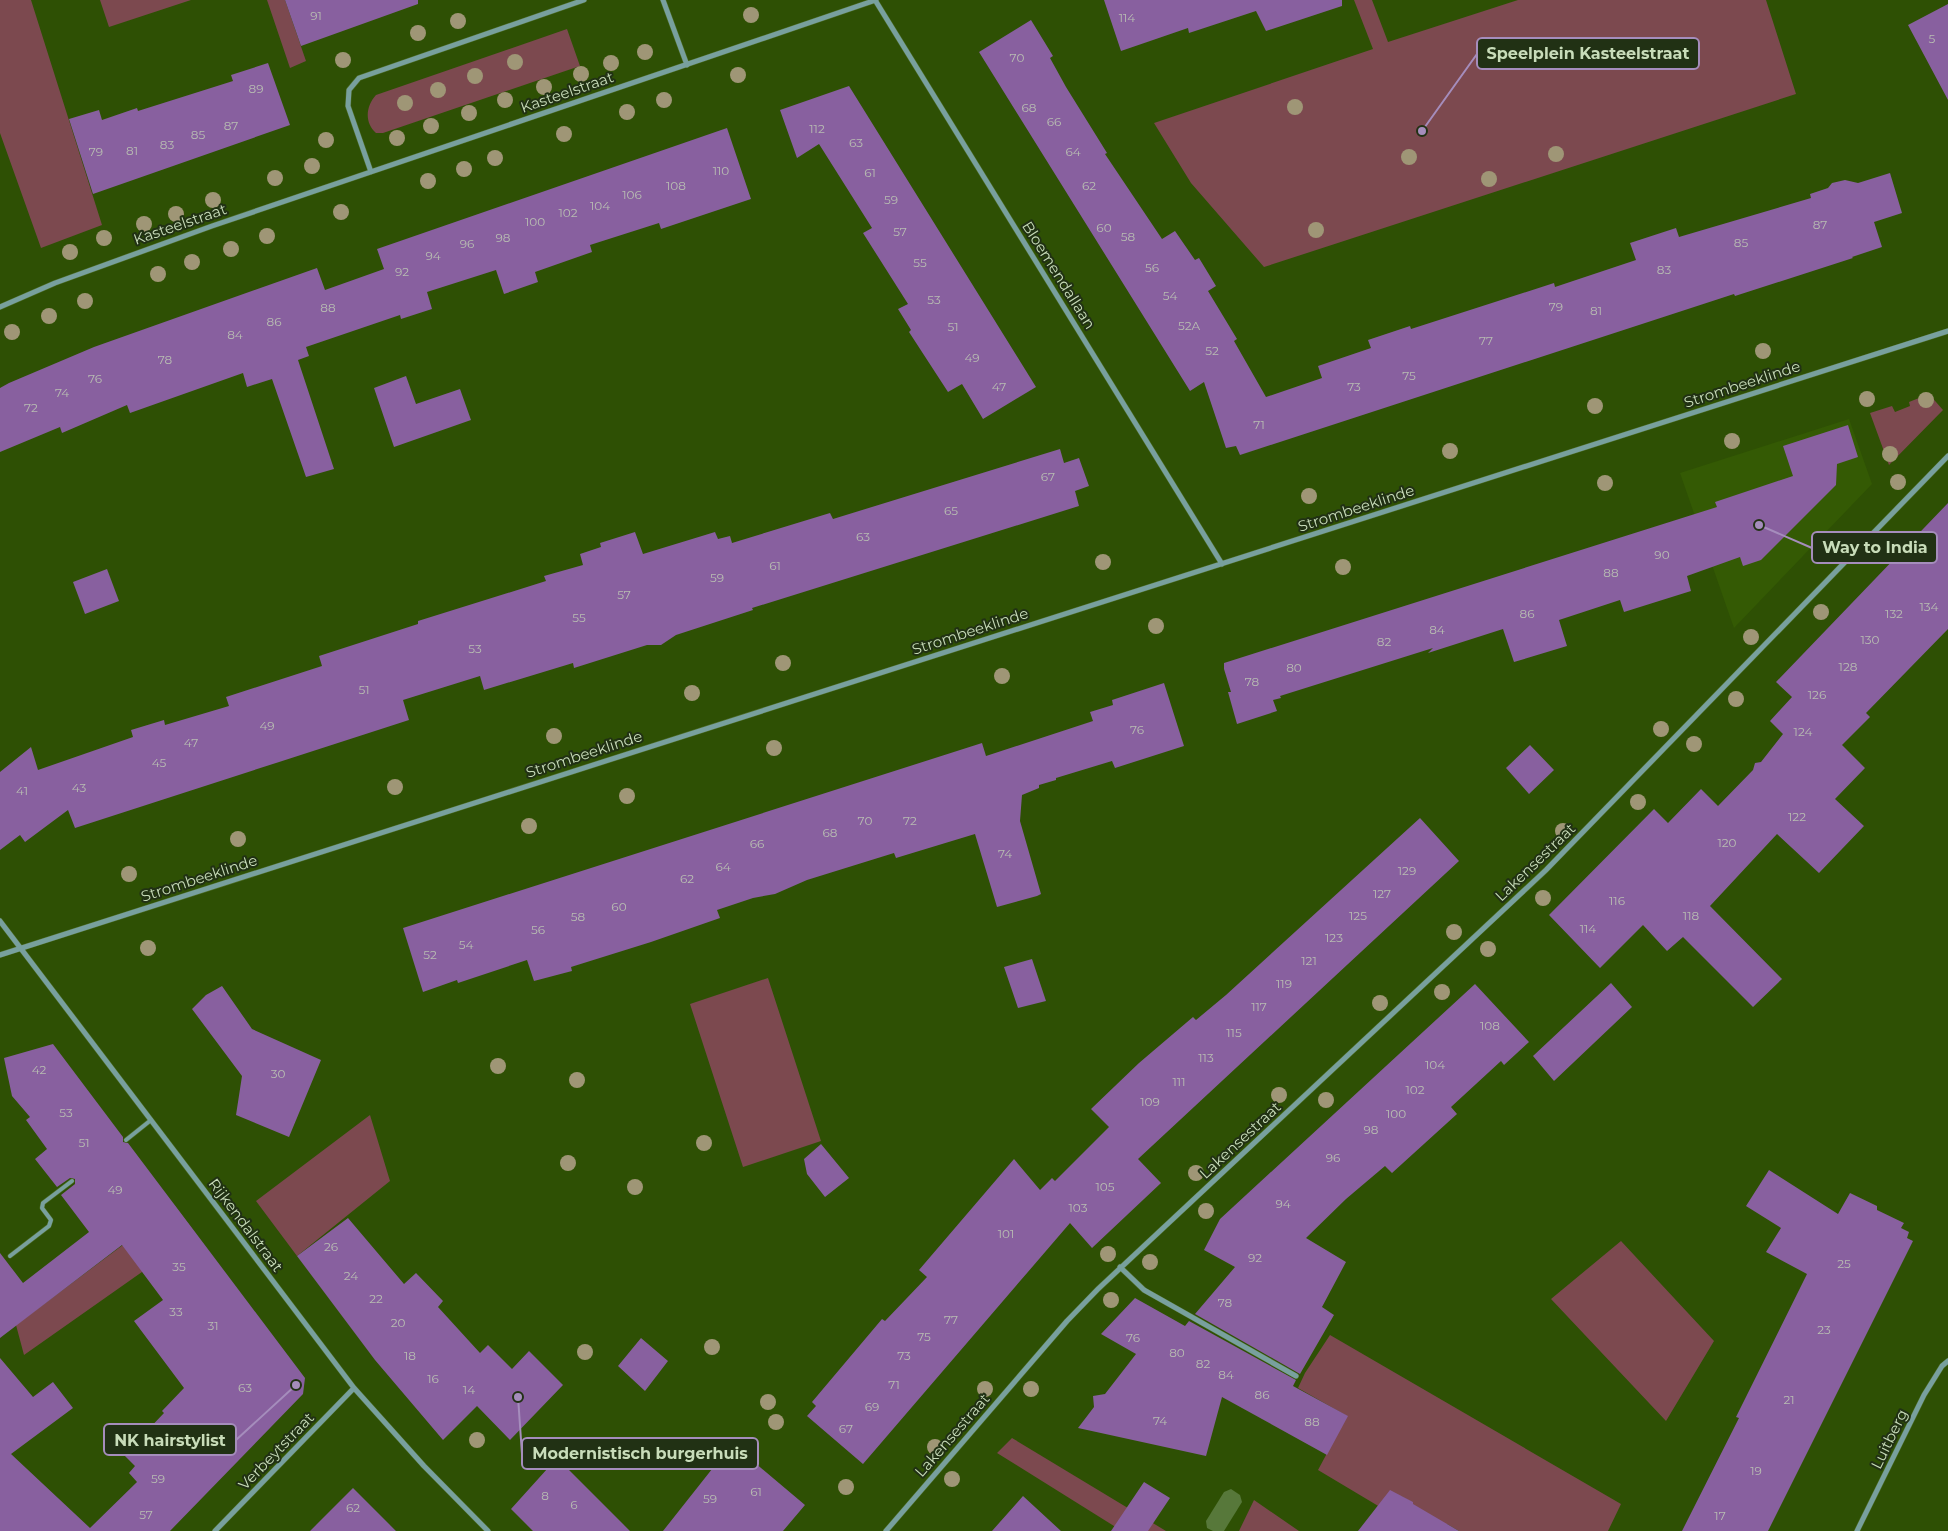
<svg xmlns="http://www.w3.org/2000/svg" width="1948" height="1531" font-family="Montserrat,sans-serif">
	<style>
		.built { fill: #345a04 }
		.green { fill: #7c494f }
		.water { fill: #57783a }
		.building { fill: #88609f }
		.lines { fill: none; stroke-linecap: round; stroke-linejoin: round }
		.lane-casing { stroke: #4d6c28; stroke-width: 5 }
		.street-casing { stroke: #4d6c28; stroke-width: 6 }
		.lane { stroke: #78a09e; stroke-width: 4 }
		.street { stroke: #78a09e; stroke-width: 5 }
		.tree { fill: #9f9676 }
		.labels { text-anchor: middle; dominant-baseline: central; stroke-width: 4; stroke-linejoin: round; paint-order: stroke }
		.number-label { font-size: 12px; fill: #b8bdb2 }
		.street-label { font-size: 15px; fill: #c8dcb9; stroke: #213114 }
		.leader { fill: none; stroke: #a58dbc; stroke-width: 2 }
		.callout-dot { fill: #a58dbc; stroke: #213114; stroke-width: 2 }
		.callout { fill: #213114; stroke: #a58dbc; stroke-width: 2 }
		.callout-label { font-size: 16px; text-anchor: middle; font-weight: bold; fill: #c8dcb9 }
	</style>
	<rect width="100%" height="100%" fill="#2e5004"/>
	<!-- built -->
	<path class="built" d="M1849,419L1872,484L1734,628L1680,473Z"/>
	<!-- green -->
	<path class="green" d="M0,0H31L102,225L41,248L0,133Z
		M100,0H191L109,27Z
		M267,0H285L306,61L290,68Z
		M1354,0H1372L1388,42L1518,0H1766L1796,94L1264,267L1191,183L1154,123L1373,49Z
		M567,29L580,66L383,133H376C364,122 366,106 376,95Z
		M1929,394L1943,410L1889,465L1870,413L1892,406L1895,412L1910,406L1909,402Z
		M768,978L821,1141L743,1167L690,1004Z
		M370,1115L390,1181L297,1256L256,1201Z
		M175,1206L196,1234L24,1355L16,1325Z
		M1621,1241L1714,1341L1666,1421L1551,1299Z
		M1330,1335L1621,1504L1608,1531H1459L1447,1524L1443,1531L1405,1518L1413,1503L1401,1496L1390,1513L1318,1470L1347,1416L1298,1388L1305,1373Z
		M1012,1438L1166,1531H1122L997,1453Z
		M1254,1500L1299,1531H1239Z"/>
	<!-- water -->
	<path class="water" d="M1231,1489L1240,1495L1242,1502L1224,1531H1213L1207,1528L1206,1521L1224,1492Z"/>
	<!-- building -->
	<path class="building" d="M285,0H418V4L301,46Z
		M1104,0H1342V6L1266,31L1256,11L1189,33L1188,28L1121,51Z
		M1948,4V100L1908,25Z
		M1031,20L1053,56L1050,58L1066,87L1107,153L1105,154L1162,239L1175,231L1195,260L1199,258L1216,286L1208,291L1237,339L1234,341L1266,397L1322,378L1318,366L1371,348L1368,340L1410,326L1411,329L1554,283L1555,287L1636,260L1630,243L1676,228L1679,237L1811,198L1810,194L1828,188L1832,183L1845,180L1858,183L1890,173L1902,213L1874,222L1882,247L1852,257L1853,258L1735,296L1734,294L1240,455L1236,446L1226,448L1204,382L1190,391L979,52Z
		M268,63L290,125L93,194L69,119L99,110L102,120L137,108L138,111L233,81L231,75Z
		M849,86L1036,387L983,419L962,384L948,392L909,332L911,330L898,309L908,304L863,233L872,228L819,144L797,158L780,110Z
		M727,128L751,199L661,229L659,223L590,245L592,252L535,272L538,282L504,294L496,270L427,292L432,309L401,319L400,315L306,347L309,356L298,360L334,469L306,477L272,379L247,387L243,373L130,413L127,405L62,433L60,427L0,452V388L9,383L94,347L317,268L325,290L384,269L377,249Z
		M406,376L416,404L460,389L471,420L394,447L374,388Z
		M1848,425L1858,457L1837,464L1836,485L1761,560L1743,566L1740,557L1687,576L1691,591L1624,612L1620,600L1559,620L1567,646L1514,662L1503,629L1428,653L1433,648L1280,696L1281,698L1273,700L1277,711L1237,724L1228,692H1231L1224,669V663L1717,507L1715,502L1793,476L1783,446Z
		M1060,449L1064,463L1079,458L1089,486L1075,491L1079,506L752,608L753,610L676,635L661,645H647L574,668L573,663L484,690L480,676L403,700L409,720L75,828L68,810L25,842L20,835L0,850V772L31,747L38,770L133,737L131,730L164,720L165,725L229,706L226,697L322,666L319,656L418,624V621L546,581L544,576L583,565L580,554L601,547L600,543L635,532L643,554L715,532L718,539L730,536L732,543L830,513L833,519Z
		M1948,503V629L1866,713L1870,717L1842,745L1865,768L1835,799L1864,826L1819,873L1777,834L1710,906L1782,979L1753,1007L1683,937L1667,951L1643,925L1600,968L1549,915L1654,809L1668,823L1701,789L1718,806L1753,770L1755,763L1761,762L1783,734L1770,721L1792,697L1776,682Z
		M107,569L119,601L85,614L73,582Z
		M1164,683L1184,746L1115,768L1112,761L1056,778V780L1039,785V788L1022,795L1020,821L1041,894L1037,896L997,907L975,834L896,858L894,853L807,880L775,894L753,898L717,910L720,918L651,942L571,967L572,971L534,981L527,960L458,983L457,980L423,992L403,928L982,743L986,756L1093,721L1090,712L1113,705L1112,700Z
		M1530,745L1554,770L1529,794L1506,768Z
		M1420,818L1459,861L1138,1159L1161,1183L1092,1248L1070,1223L863,1464L807,1416L816,1406L812,1402L882,1319L885,1321L927,1277L919,1270L1014,1159L1040,1190L1052,1178L1055,1181L1109,1127L1091,1109L1139,1063L1193,1017L1196,1020L1226,995Z
		M1032,959L1046,1001L1018,1008L1004,967Z
		M1611,983L1632,1007L1554,1081L1533,1056Z
		M1475,984L1529,1042L1504,1065L1501,1061L1451,1107L1457,1114L1392,1173L1385,1166L1346,1199L1306,1238L1346,1262L1322,1307L1334,1315L1300,1374L1195,1314L1235,1267L1204,1250L1220,1219Z
		M222,986L252,1029L321,1060L289,1137L236,1115L242,1076L192,1009L206,995Z
		M53,1044L123,1137V1142L128,1143L305,1378L303,1394L170,1531H0V1358L33,1397L53,1382L73,1408L11,1454L90,1528L137,1482L129,1473L135,1466L124,1455L164,1413L162,1411L184,1388L134,1321L163,1300L122,1245L0,1338V1253L23,1283L89,1232L61,1195L75,1184V1179L70,1178L57,1187L35,1159L47,1149L26,1120L30,1117L12,1096L4,1058Z
		M821,1144L849,1178L825,1197L807,1174L804,1159Z
		M1769,1170L1838,1214L1850,1193L1877,1206V1210L1904,1223L1901,1228L1909,1232L1907,1238L1913,1241L1768,1531H1682L1739,1418L1736,1417L1807,1274L1766,1252L1781,1228L1746,1206Z
		M348,1218L404,1284L416,1273L443,1301L438,1307L480,1353L488,1345L512,1369L529,1351L563,1385L510,1440L477,1406L443,1440L375,1360L297,1256Z
		M1135,1298L1185,1326L1189,1321L1296,1380L1293,1386L1348,1416L1327,1455L1222,1397L1206,1456L1078,1428L1094,1407L1093,1396L1105,1394L1136,1354L1101,1334Z
		M641,1338L668,1361L645,1391L618,1366Z
		M736,1447L805,1505L783,1531H663L716,1464L719,1467Z
		M557,1458L630,1531H533L511,1509Z
		M1144,1482L1170,1498L1148,1531H1111Z
		M353,1488L396,1531H310Z
		M1390,1490L1413,1502V1504L1459,1531H1358Z
		M1023,1496L1061,1531H992Z"/>
	<g class="lines">
		<!-- lane casing -->
		<g class="lane-casing">
			<path id="lane" d="M126,1140L151,1120
				M10,1256L49,1226L51,1220L42,1208L43,1203L72,1181"/>
		</g>
		<!-- street casing -->
		<g class="street-casing">
			<path id="street" d="M663,0L687,65
				M875,0L1222,564
				M371,172L348,106L349,90L359,78L584,0
				M0,307L55,283L212,226L876,0
				M0,921L354,1388L424,1466L488,1531
				M0,955L1948,331
				M1120,1267L1144,1290L1296,1376
				M215,1531L354,1388
				M886,1531L1067,1321L1098,1289L1546,870L1948,456
				M1857,1531L1924,1395L1942,1366L1948,1361"/>
		</g>
		<!-- lane -->
		<use href="#lane" class="lane"/>
		<!-- street -->
		<use href="#street" class="street"/>
	</g>
	<!-- trees -->
	<g class="tree">
		<circle cx="751" cy="15" r="8"/>
		<circle cx="458" cy="21" r="8"/>
		<circle cx="418" cy="33" r="8"/>
		<circle cx="645" cy="52" r="8"/>
		<circle cx="343" cy="60" r="8"/>
		<circle cx="515" cy="62" r="8"/>
		<circle cx="611" cy="63" r="8"/>
		<circle cx="581" cy="74" r="8"/>
		<circle cx="738" cy="75" r="8"/>
		<circle cx="475" cy="76" r="8"/>
		<circle cx="544" cy="87" r="8"/>
		<circle cx="438" cy="90" r="8"/>
		<circle cx="505" cy="100" r="8"/>
		<circle cx="664" cy="100" r="8"/>
		<circle cx="405" cy="103" r="8"/>
		<circle cx="1295" cy="107" r="8"/>
		<circle cx="627" cy="112" r="8"/>
		<circle cx="469" cy="113" r="8"/>
		<circle cx="431" cy="126" r="8"/>
		<circle cx="564" cy="134" r="8"/>
		<circle cx="397" cy="138" r="8"/>
		<circle cx="326" cy="140" r="8"/>
		<circle cx="1556" cy="154" r="8"/>
		<circle cx="1409" cy="157" r="8"/>
		<circle cx="495" cy="158" r="8"/>
		<circle cx="312" cy="166" r="8"/>
		<circle cx="464" cy="169" r="8"/>
		<circle cx="275" cy="178" r="8"/>
		<circle cx="1489" cy="179" r="8"/>
		<circle cx="428" cy="181" r="8"/>
		<circle cx="213" cy="200" r="8"/>
		<circle cx="341" cy="212" r="8"/>
		<circle cx="176" cy="214" r="8"/>
		<circle cx="144" cy="224" r="8"/>
		<circle cx="1316" cy="230" r="8"/>
		<circle cx="267" cy="236" r="8"/>
		<circle cx="104" cy="238" r="8"/>
		<circle cx="231" cy="249" r="8"/>
		<circle cx="70" cy="252" r="8"/>
		<circle cx="192" cy="262" r="8"/>
		<circle cx="158" cy="274" r="8"/>
		<circle cx="85" cy="301" r="8"/>
		<circle cx="49" cy="316" r="8"/>
		<circle cx="12" cy="332" r="8"/>
		<circle cx="1763" cy="351" r="8"/>
		<circle cx="1867" cy="399" r="8"/>
		<circle cx="1926" cy="400" r="8"/>
		<circle cx="1595" cy="406" r="8"/>
		<circle cx="1732" cy="441" r="8"/>
		<circle cx="1450" cy="451" r="8"/>
		<circle cx="1890" cy="454" r="8"/>
		<circle cx="1898" cy="482" r="8"/>
		<circle cx="1605" cy="483" r="8"/>
		<circle cx="1309" cy="496" r="8"/>
		<circle cx="1103" cy="562" r="8"/>
		<circle cx="1343" cy="567" r="8"/>
		<circle cx="1821" cy="612" r="8"/>
		<circle cx="1156" cy="626" r="8"/>
		<circle cx="1751" cy="637" r="8"/>
		<circle cx="783" cy="663" r="8"/>
		<circle cx="1002" cy="676" r="8"/>
		<circle cx="692" cy="693" r="8"/>
		<circle cx="1736" cy="699" r="8"/>
		<circle cx="1661" cy="729" r="8"/>
		<circle cx="554" cy="736" r="8"/>
		<circle cx="1694" cy="744" r="8"/>
		<circle cx="774" cy="748" r="8"/>
		<circle cx="395" cy="787" r="8"/>
		<circle cx="627" cy="796" r="8"/>
		<circle cx="1638" cy="802" r="8"/>
		<circle cx="529" cy="826" r="8"/>
		<circle cx="1563" cy="831" r="8"/>
		<circle cx="238" cy="839" r="8"/>
		<circle cx="129" cy="874" r="8"/>
		<circle cx="1543" cy="898" r="8"/>
		<circle cx="1454" cy="932" r="8"/>
		<circle cx="148" cy="948" r="8"/>
		<circle cx="1488" cy="949" r="8"/>
		<circle cx="1442" cy="992" r="8"/>
		<circle cx="1380" cy="1003" r="8"/>
		<circle cx="498" cy="1066" r="8"/>
		<circle cx="577" cy="1080" r="8"/>
		<circle cx="1279" cy="1095" r="8"/>
		<circle cx="1326" cy="1100" r="8"/>
		<circle cx="704" cy="1143" r="8"/>
		<circle cx="568" cy="1163" r="8"/>
		<circle cx="1196" cy="1173" r="8"/>
		<circle cx="635" cy="1187" r="8"/>
		<circle cx="1206" cy="1211" r="8"/>
		<circle cx="1108" cy="1254" r="8"/>
		<circle cx="1150" cy="1262" r="8"/>
		<circle cx="1111" cy="1300" r="8"/>
		<circle cx="712" cy="1347" r="8"/>
		<circle cx="585" cy="1352" r="8"/>
		<circle cx="985" cy="1389" r="8"/>
		<circle cx="1031" cy="1389" r="8"/>
		<circle cx="768" cy="1402" r="8"/>
		<circle cx="776" cy="1422" r="8"/>
		<circle cx="477" cy="1440" r="8"/>
		<circle cx="935" cy="1447" r="8"/>
		<circle cx="952" cy="1479" r="8"/>
		<circle cx="846" cy="1487" r="8"/>
	</g>
	<g class="labels">
		<!-- number labels -->
		<g class="number-label">
			<text x="316" y="15">91</text>
			<text x="1127" y="17">114</text>
			<text x="1932" y="38">5</text>
			<text x="1017" y="57">70</text>
			<text x="256" y="88">89</text>
			<text x="1029" y="107">68</text>
			<text x="1054" y="121">66</text>
			<text x="231" y="125">87</text>
			<text x="817" y="128">112</text>
			<text x="198" y="134">85</text>
			<text x="856" y="142">63</text>
			<text x="167" y="144">83</text>
			<text x="132" y="150">81</text>
			<text x="96" y="151">79</text>
			<text x="1073" y="151">64</text>
			<text x="721" y="170">110</text>
			<text x="870" y="172">61</text>
			<text x="676" y="185">108</text>
			<text x="1089" y="185">62</text>
			<text x="632" y="194">106</text>
			<text x="891" y="199">59</text>
			<text x="600" y="205">104</text>
			<text x="568" y="212">102</text>
			<text x="535" y="221">100</text>
			<text x="1820" y="224">87</text>
			<text x="1104" y="227">60</text>
			<text x="900" y="231">57</text>
			<text x="1128" y="236">58</text>
			<text x="503" y="237">98</text>
			<text x="1741" y="242">85</text>
			<text x="467" y="243">96</text>
			<text x="433" y="255">94</text>
			<text x="920" y="262">55</text>
			<text x="1152" y="267">56</text>
			<text x="1664" y="269">83</text>
			<text x="402" y="271">92</text>
			<text x="1170" y="295">54</text>
			<text x="934" y="299">53</text>
			<text x="1556" y="306">79</text>
			<text x="328" y="307">88</text>
			<text x="1596" y="310">81</text>
			<text x="274" y="321">86</text>
			<text x="1189" y="325">52A</text>
			<text x="953" y="326">51</text>
			<text x="235" y="334">84</text>
			<text x="1486" y="340">77</text>
			<text x="1212" y="350">52</text>
			<text x="972" y="357">49</text>
			<text x="165" y="359">78</text>
			<text x="1409" y="375">75</text>
			<text x="95" y="378">76</text>
			<text x="999" y="386">47</text>
			<text x="1354" y="386">73</text>
			<text x="62" y="392">74</text>
			<text x="31" y="407">72</text>
			<text x="1259" y="424">71</text>
			<text x="1048" y="476">67</text>
			<text x="951" y="510">65</text>
			<text x="863" y="536">63</text>
			<text x="1662" y="554">90</text>
			<text x="775" y="565">61</text>
			<text x="1611" y="572">88</text>
			<text x="717" y="577">59</text>
			<text x="624" y="594">57</text>
			<text x="1929" y="606">134</text>
			<text x="1527" y="613">86</text>
			<text x="1894" y="613">132</text>
			<text x="579" y="617">55</text>
			<text x="1437" y="629">84</text>
			<text x="1870" y="639">130</text>
			<text x="1384" y="641">82</text>
			<text x="475" y="648">53</text>
			<text x="1848" y="666">128</text>
			<text x="1294" y="667">80</text>
			<text x="1252" y="681">78</text>
			<text x="364" y="689">51</text>
			<text x="1817" y="694">126</text>
			<text x="267" y="725">49</text>
			<text x="1137" y="729">76</text>
			<text x="1803" y="731">124</text>
			<text x="191" y="742">47</text>
			<text x="159" y="762">45</text>
			<text x="79" y="787">43</text>
			<text x="22" y="790">41</text>
			<text x="1797" y="816">122</text>
			<text x="865" y="820">70</text>
			<text x="910" y="820">72</text>
			<text x="830" y="832">68</text>
			<text x="1727" y="842">120</text>
			<text x="757" y="843">66</text>
			<text x="1005" y="853">74</text>
			<text x="723" y="866">64</text>
			<text x="1407" y="870">129</text>
			<text x="687" y="878">62</text>
			<text x="1382" y="893">127</text>
			<text x="1617" y="900">116</text>
			<text x="619" y="906">60</text>
			<text x="1358" y="915">125</text>
			<text x="1691" y="915">118</text>
			<text x="578" y="916">58</text>
			<text x="1588" y="928">114</text>
			<text x="538" y="929">56</text>
			<text x="1334" y="937">123</text>
			<text x="466" y="944">54</text>
			<text x="430" y="954">52</text>
			<text x="1309" y="960">121</text>
			<text x="1284" y="983">119</text>
			<text x="1259" y="1006">117</text>
			<text x="1490" y="1025">108</text>
			<text x="1234" y="1032">115</text>
			<text x="1206" y="1057">113</text>
			<text x="1435" y="1064">104</text>
			<text x="39" y="1069">42</text>
			<text x="278" y="1073">30</text>
			<text x="1179" y="1081">111</text>
			<text x="1415" y="1089">102</text>
			<text x="1150" y="1101">109</text>
			<text x="66" y="1112">53</text>
			<text x="1396" y="1113">100</text>
			<text x="1371" y="1129">98</text>
			<text x="84" y="1142">51</text>
			<text x="1333" y="1157">96</text>
			<text x="1105" y="1186">105</text>
			<text x="115" y="1189">49</text>
			<text x="1283" y="1203">94</text>
			<text x="1078" y="1207">103</text>
			<text x="1006" y="1233">101</text>
			<text x="331" y="1246">26</text>
			<text x="1255" y="1257">92</text>
			<text x="1844" y="1263">25</text>
			<text x="179" y="1266">35</text>
			<text x="351" y="1275">24</text>
			<text x="376" y="1298">22</text>
			<text x="1225" y="1302">78</text>
			<text x="176" y="1311">33</text>
			<text x="951" y="1319">77</text>
			<text x="398" y="1322">20</text>
			<text x="213" y="1325">31</text>
			<text x="1824" y="1329">23</text>
			<text x="924" y="1336">75</text>
			<text x="1133" y="1337">76</text>
			<text x="1177" y="1352">80</text>
			<text x="410" y="1355">18</text>
			<text x="904" y="1355">73</text>
			<text x="1203" y="1363">82</text>
			<text x="1226" y="1374">84</text>
			<text x="433" y="1378">16</text>
			<text x="894" y="1384">71</text>
			<text x="245" y="1387">63</text>
			<text x="469" y="1389">14</text>
			<text x="1262" y="1394">86</text>
			<text x="1789" y="1399">21</text>
			<text x="872" y="1406">69</text>
			<text x="1160" y="1420">74</text>
			<text x="1312" y="1421">88</text>
			<text x="846" y="1428">67</text>
			<text x="1756" y="1470">19</text>
			<text x="158" y="1478">59</text>
			<text x="756" y="1491">61</text>
			<text x="545" y="1495">8</text>
			<text x="710" y="1498">59</text>
			<text x="574" y="1504">6</text>
			<text x="353" y="1507">62</text>
			<text x="146" y="1514">57</text>
			<text x="1720" y="1515">17</text>
		</g>
		<!-- street labels -->
		<g class="street-label">
			<text transform="translate(567 92) rotate(-19)">Kasteelstraat</text>
			<text transform="translate(180 224) rotate(-19)">Kasteelstraat</text>
			<text transform="translate(1059 275) rotate(58)">Bloemendallaan</text>
			<text transform="translate(1742 384) rotate(-18)">Strombeeklinde</text>
			<text transform="translate(1356 508) rotate(-18)">Strombeeklinde</text>
			<text transform="translate(970 631) rotate(-18)">Strombeeklinde</text>
			<text transform="translate(584 754) rotate(-18)">Strombeeklinde</text>
			<text transform="translate(1535 862) rotate(-44)">Lakensestraat</text>
			<text transform="translate(199 878) rotate(-18)">Strombeeklinde</text>
			<text transform="translate(1240 1140) rotate(-43)">Lakensestraat</text>
			<text transform="translate(246 1225) rotate(53)">Rijkendalstraat</text>
			<text transform="translate(952 1435) rotate(-49)">Lakensestraat</text>
			<text transform="translate(1889 1439) rotate(-64)">Luitberg</text>
			<text transform="translate(276 1451) rotate(-46)">Verbeytstraat</text>
		</g>
	</g>
	<!-- callouts -->
	<path class="leader" d="M1422 131L1477 54M1759 525L1812 548M296 1385L236 1440M518 1397L522 1454"/>
	<g class="callout-dot">
		<circle cx="1422" cy="131" r="5"/>
		<circle cx="1759" cy="525" r="5"/>
		<circle cx="296" cy="1385" r="5"/>
		<circle cx="518" cy="1397" r="5"/>
	</g>
	<g class="callout">
		<rect x="1477" y="38" width="222" height="31" rx="5"/>
		<rect x="1812" y="532" width="125" height="31" rx="5"/>
		<rect x="104" y="1424" width="132" height="31" rx="5"/>
		<rect x="522" y="1438" width="236" height="31" rx="5"/>
	</g>
	<g class="callout-label">
		<text x="1588" y="59">Speelplein Kasteelstraat</text>
		<text x="1875" y="553">Way to India</text>
		<text x="170" y="1446">NK hairstylist</text>
		<text x="640" y="1459">Modernistisch burgerhuis</text>
	</g>
</svg>
